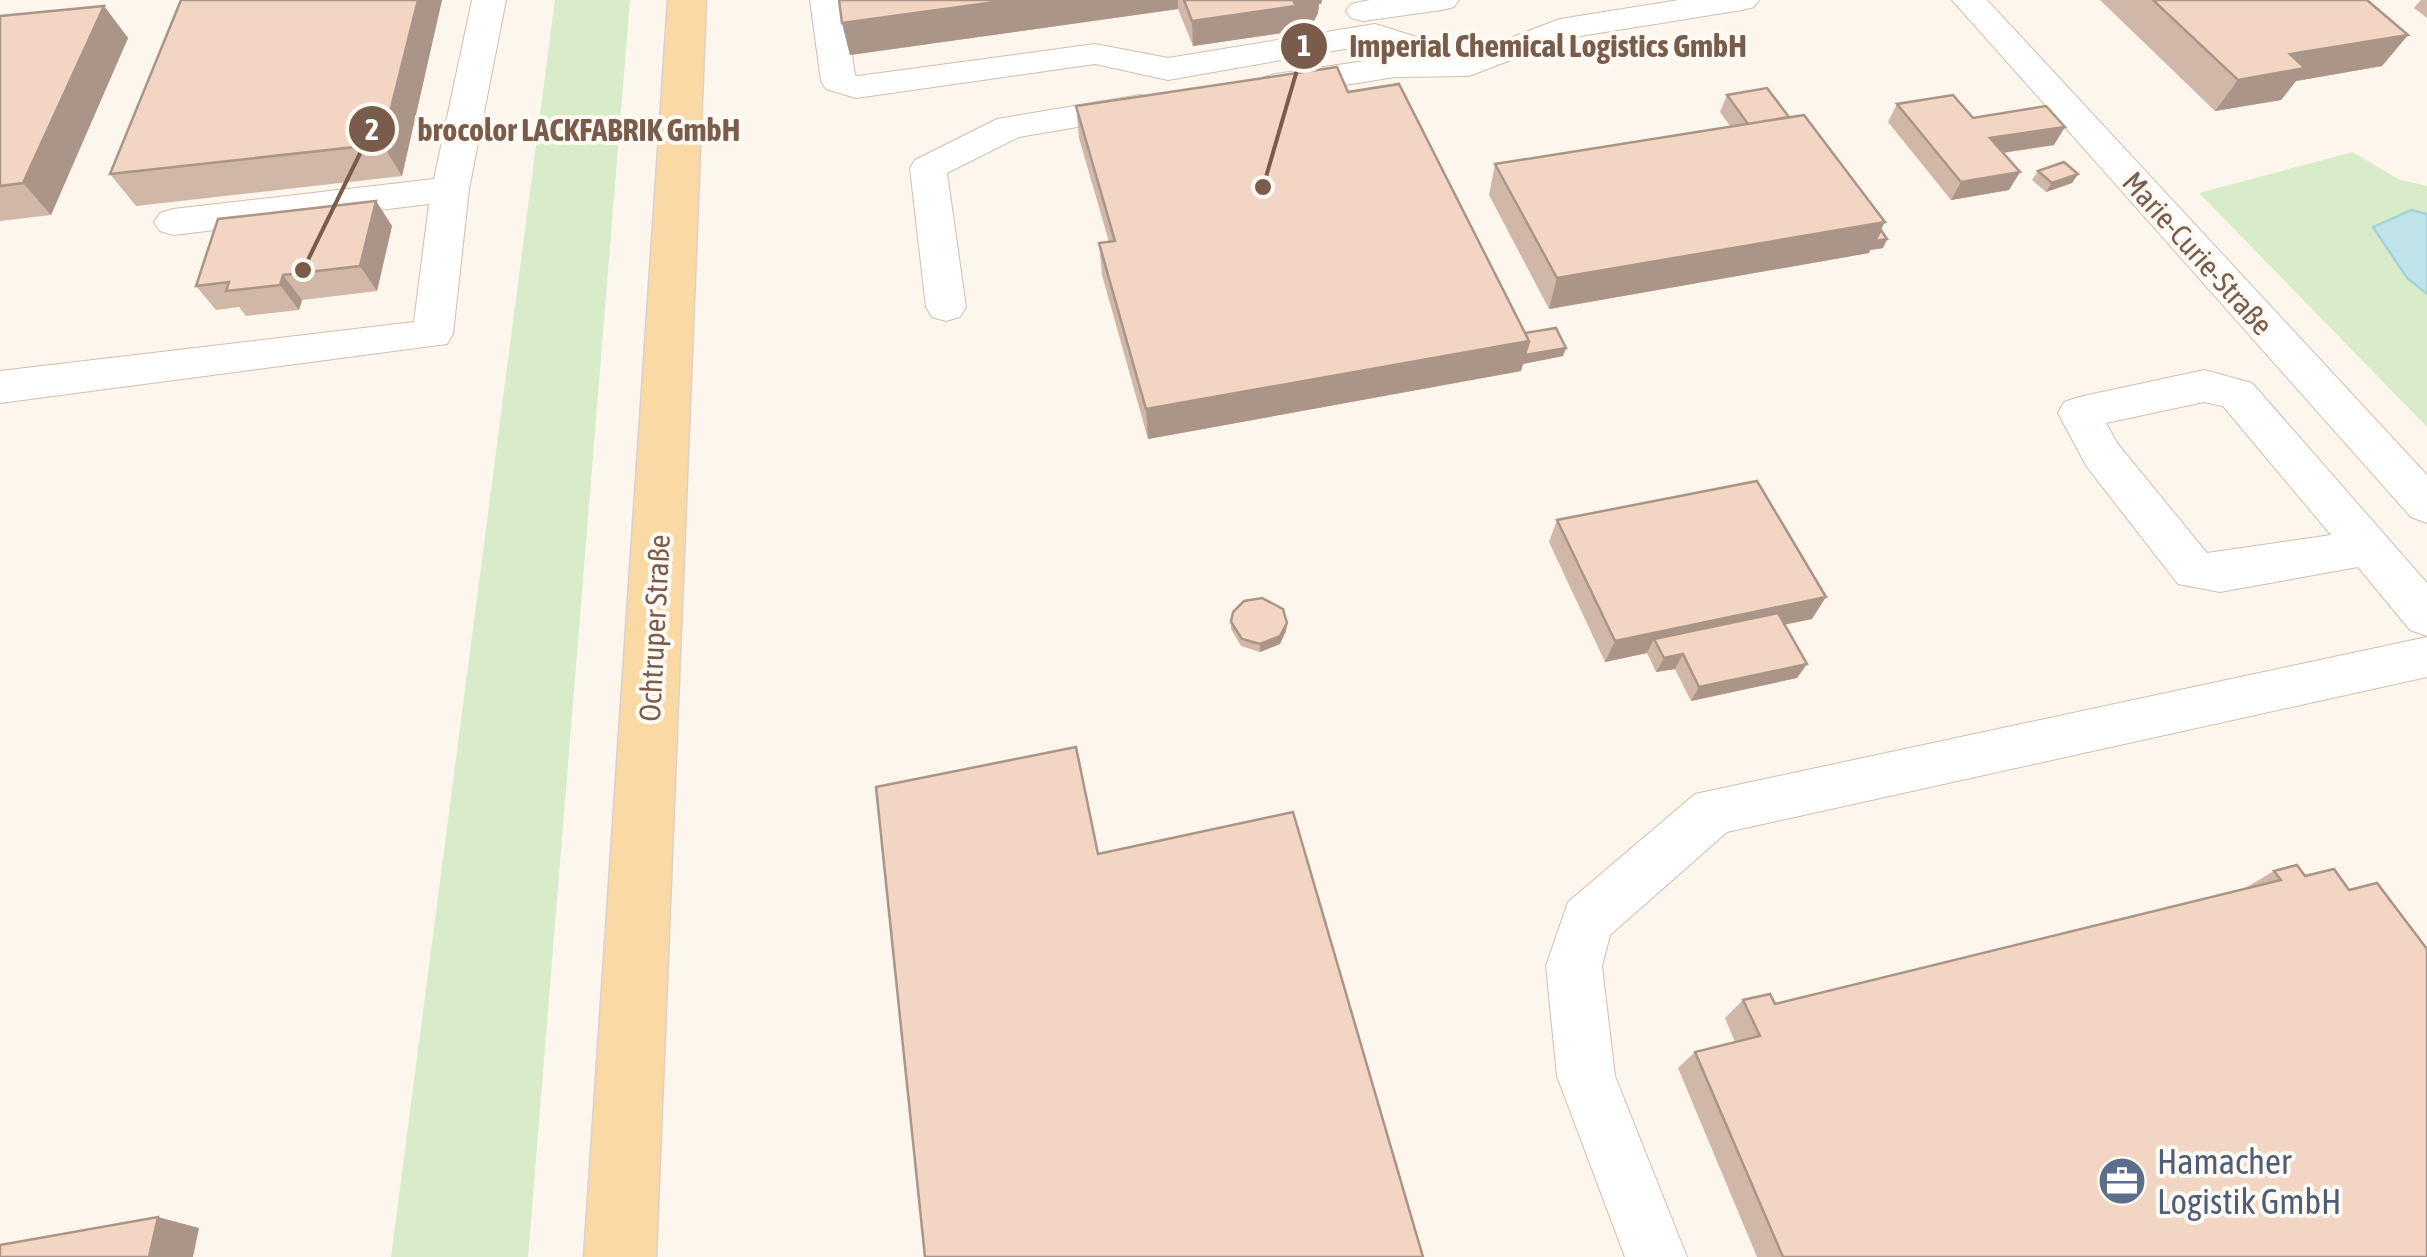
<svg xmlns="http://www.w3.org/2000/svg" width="2427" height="1257" font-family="'Asap Condensed',sans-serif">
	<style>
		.green { fill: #d8ecc9 }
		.water { fill: #bfe3e8; stroke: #a5d3da; stroke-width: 2.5 }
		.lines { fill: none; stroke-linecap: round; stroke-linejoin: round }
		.minor-casing { stroke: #d1beb0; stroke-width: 2 }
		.major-casing { stroke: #dad1cd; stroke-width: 3 }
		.minor { fill: #fff; fill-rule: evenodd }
		.major { fill: #fbd9a5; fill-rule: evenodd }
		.wall { fill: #d1b7a8 }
		.shaded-wall { fill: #aa9588 }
		.building { fill: #f3d5c3; stroke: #aa9588; stroke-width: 2.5 }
		.labels { text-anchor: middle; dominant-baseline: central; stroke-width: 8; stroke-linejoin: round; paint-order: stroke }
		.street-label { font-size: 30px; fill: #7a5c4d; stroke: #fffaf3 }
		.near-service-label { font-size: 35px; fill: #4e5e75; stroke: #fffaf3; text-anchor: start }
		.leader { fill: none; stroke: #7a5c4d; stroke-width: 4 }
		.callout-dot { fill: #7a5c4d; stroke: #fffaf3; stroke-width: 4 }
		.mark-label { font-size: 30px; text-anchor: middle; font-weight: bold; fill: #fff }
		.callout-label { font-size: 32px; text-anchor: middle; font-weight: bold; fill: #7a5c4d; stroke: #fffaf3; stroke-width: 8; stroke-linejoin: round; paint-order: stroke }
	</style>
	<rect width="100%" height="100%" fill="#fdf6ec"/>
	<!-- green -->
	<path class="green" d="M555,0H630L528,1257H391Z
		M2353,152L2398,179L2427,186V427L2199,193Z"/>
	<!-- water -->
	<path class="water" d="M2411,210L2427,214V294L2407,278L2373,227Z"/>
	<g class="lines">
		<!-- minor casing -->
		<g class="minor-casing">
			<path id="minor" d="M472,0H506L469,189L453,334L447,344L0,403V371L414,322L429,204L173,235L160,231L154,222L160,213L173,209L434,179Z
				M810,0H844L855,75L858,76L1095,44L1168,58L1375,24L1449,47L1454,55H1465L1560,19L1679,0H1759L1754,7L1742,10L1568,38L1469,76L1395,77L1276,96L1264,93L1259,85L1264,77L1276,74L1406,55L1373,44L1168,80L1095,64L856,98L826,89L821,81Z
				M1459,0L1454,7L1442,10L1363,21L1351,18L1346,11L1351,4L1370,0Z
				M1952,0H1987L2427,475V523L2411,517Z
				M1140,95L1153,98L1158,106L1153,114L1019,137L947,173L966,307L960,317L946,321L932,317L926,307L910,168L915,160L997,119Z
				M2204,370L2252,383L2427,583V636L2410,630L2358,567L2220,592L2178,584L2087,467L2058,413L2064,402L2079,397ZM2204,402L2223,406L2331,535L2207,553L2117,443L2106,423Z
				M2427,637V677L1727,832L1610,935L1602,966L1615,1076L1687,1257H1625L1557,1076L1546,966L1568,902L1695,794Z"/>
		</g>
		<!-- major casing -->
		<g class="major-casing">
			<path id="major" d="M668,0H706L656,1257H584Z"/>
		</g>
		<!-- minor -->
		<use href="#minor" class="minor"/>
		<!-- major -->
		<use href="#major" class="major"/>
	</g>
	<!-- wall -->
	<path class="wall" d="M181,0H442L402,176L136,206L110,174Z
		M839,0H1322L1321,4H1319L1318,13L1313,23L1295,27V31L1193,46L1178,9L850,55L842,23Z
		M2100,0H2367L2408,35L2382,66L2296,81L2281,100L2215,111Z
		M2421,0H2427V18L2414,8Z
		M104,6L128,38L51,215L0,221V16Z
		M1348,92L1525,333L1566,348L1563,356L1523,364L1521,371L1148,439L1102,275L1099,243L1109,242L1079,138L1076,106Z
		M1727,95L1789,117L1887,239L1883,248L1870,250L1869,253L1549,309L1489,195L1495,164L1730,126L1720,112Z
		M1897,104L1973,118L2054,145L2003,153L2020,172L2009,190L1951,200L1888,122Z
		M2038,171L2078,174L2072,183L2046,192L2032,180Z
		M376,201L392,226L377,291L302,300L299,310L246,316L239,307L216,310L196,286Z
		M1557,520L1812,619L1785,624L1807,664L1797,678L1691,701L1675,669L1656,672L1647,653L1605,662L1549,542Z
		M1231,622L1287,623L1286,631L1280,644L1260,652L1241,646L1231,629Z
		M2297,865L2427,1257H1757L1678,1068L1695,1052L1735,1042L1725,1018L1743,1000L1775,1004L2242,890L2274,871Z"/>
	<!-- shaded-wall -->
	<path class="shaded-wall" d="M418,0H442L402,176L382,144Z
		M1010,0H1178V9L850,55L842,23Z
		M1302,0H1322L1321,4H1319L1318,13L1313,23L1295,27V31L1193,46L1192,21Z
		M104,6L128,38L51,215L23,183Z
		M2408,35L2382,66L2296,81L2281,100L2215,111L2238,80L2290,54Z
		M2065,127L2054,145L1980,156L1990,138Z
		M2020,172L2009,190L1951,200L1961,182Z
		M2078,174L2072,183L2046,192L2052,183Z
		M376,201L392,226L377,291L360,266Z
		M1885,222L1875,241L1887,239L1883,248L1870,250L1869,253L1549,309L1557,278Z
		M283,275L302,300L299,310L280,285Z
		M1529,341L1566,348L1563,356L1523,364L1521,371L1148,439L1146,409Z
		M1826,597L1812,619L1660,650L1654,639L1647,653L1605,662L1615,641Z
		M1287,623L1286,631L1280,644L1260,652V644Z
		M1683,654L1675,669L1656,672L1664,658Z
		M1807,664L1797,678L1691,701L1699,687Z
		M158,1217L199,1228L193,1257H149Z"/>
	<!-- building -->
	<path class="building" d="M181,0H418L382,144L110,174Z
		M839,0H1010L842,23Z
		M1184,0H1302L1294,2L1296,6L1192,21Z
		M2153,0H2367L2408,35L2290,54L2305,68L2238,80Z
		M104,6L23,183L0,186V16Z
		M1337,67L1348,92L1399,84L1529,341L1146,409L1099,243L1115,241L1076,106Z
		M1767,88L1789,117L1748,124L1727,95Z
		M1953,95L1973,118L2046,106L2065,127L1990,138L2020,172L1961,182L1897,104Z
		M1804,115L1885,222L1557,278L1495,164Z
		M2064,162L2078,174L2052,183L2038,171Z
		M376,201L360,266L283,275L280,285L226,291L229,282L196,286L218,219Z
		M1881,230L1887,239L1875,241Z
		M1556,328L1566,348L1525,355L1529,341L1525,333Z
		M1757,481L1826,597L1615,641L1557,520Z
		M1262,598L1283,609L1287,623L1280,636L1260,644L1242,639L1231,622L1233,612L1244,601Z
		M1778,613L1807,664L1699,687L1683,654L1664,658L1654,639Z
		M1076,747L1098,854L1293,812L1423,1257H925L876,787Z
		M2297,865L2305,876L2334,869L2349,890L2377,883L2427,949V1257H1783L1695,1052L1760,1036L1743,1000L1770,994L1775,1004L2281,880L2274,871Z
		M158,1217L149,1257H0V1245Z"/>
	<!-- icons -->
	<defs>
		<g id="office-disc" transform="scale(2.5)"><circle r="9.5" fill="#5c6f8a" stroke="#fffaf3"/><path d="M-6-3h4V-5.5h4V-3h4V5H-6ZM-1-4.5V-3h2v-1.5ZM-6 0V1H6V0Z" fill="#fff"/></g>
	</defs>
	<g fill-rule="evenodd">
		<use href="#office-disc" x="2122" y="1181"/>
	</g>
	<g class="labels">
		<!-- street labels -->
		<g class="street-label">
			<text transform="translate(2198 253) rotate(48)">Marie-Curie-Straße</text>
			<text transform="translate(654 628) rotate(-87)">Ochtruper Straße</text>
		</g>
		<!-- near-service labels -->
		<g class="near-service-label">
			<text x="2157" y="1161">Hamacher<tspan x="2157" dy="40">Logistik GmbH</tspan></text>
		</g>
	</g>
	<!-- callouts -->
	<path class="leader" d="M1263 187L1304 46M303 270L372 129"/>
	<g class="callout-dot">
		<circle cx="1263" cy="187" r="10"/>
		<circle cx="303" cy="270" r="10"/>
		<circle cx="1304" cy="46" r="25"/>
		<circle cx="372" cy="129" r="25"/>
	</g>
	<g class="mark-label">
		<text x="1304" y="56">1</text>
		<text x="372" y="140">2</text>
	</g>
	<g class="callout-label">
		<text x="1548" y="57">Imperial Chemical Logistics GmbH</text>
		<text x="579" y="141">brocolor LACKFABRIK GmbH</text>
	</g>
</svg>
